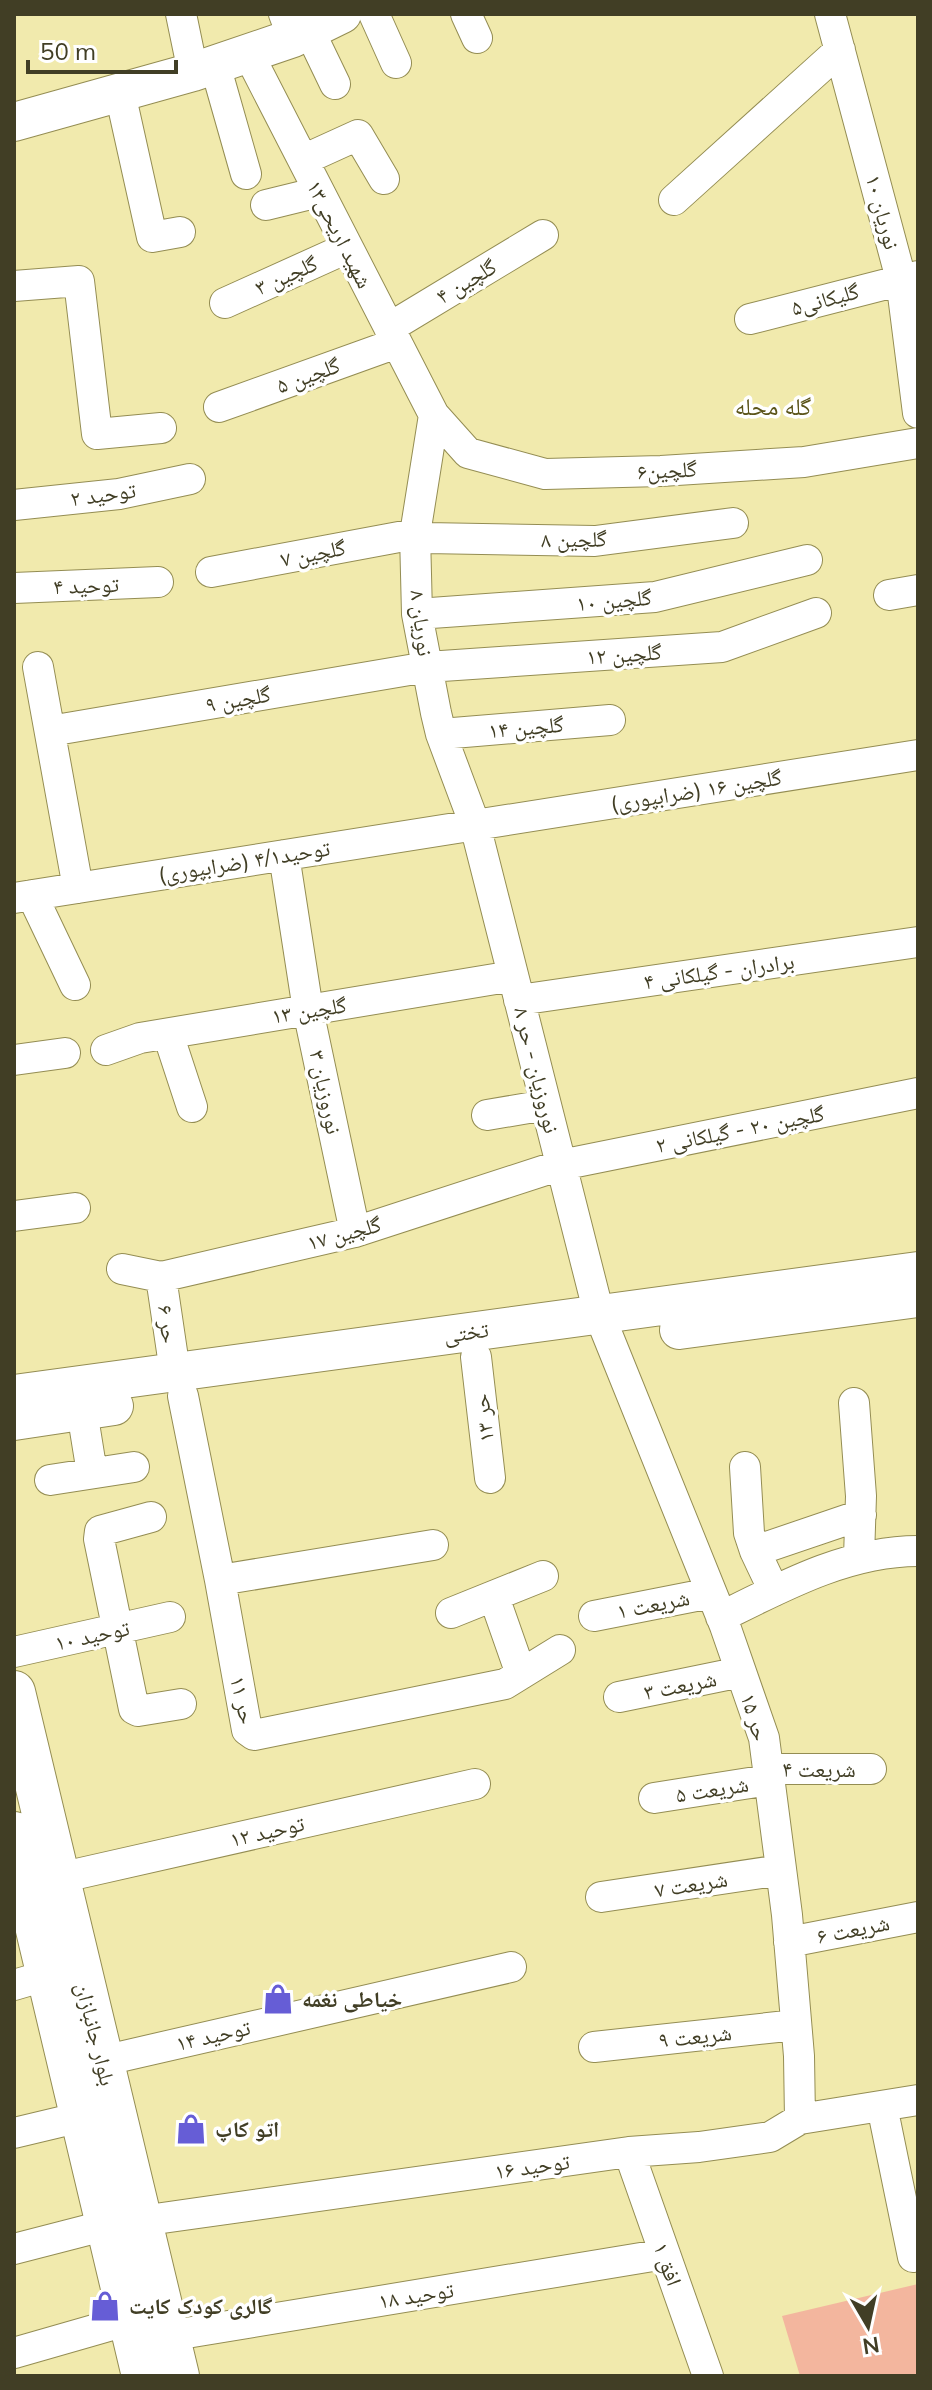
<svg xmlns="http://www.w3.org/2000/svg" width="932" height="2390" font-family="Mulish,'Noto Naskh Arabic',sans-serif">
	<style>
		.green { fill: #f3b69e }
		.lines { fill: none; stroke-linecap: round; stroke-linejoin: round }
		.minor-casing { stroke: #948d53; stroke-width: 32 }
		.major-casing { stroke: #948d53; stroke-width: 40 }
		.highway-casing { stroke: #948d53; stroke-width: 44 }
		.minor { stroke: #fff; stroke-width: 30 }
		.major { stroke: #fff; stroke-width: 38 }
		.highway { stroke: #fff; stroke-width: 42 }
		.labels { text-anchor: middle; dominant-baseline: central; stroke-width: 7; stroke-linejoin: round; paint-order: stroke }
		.street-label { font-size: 22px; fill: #413e25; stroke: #fff }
		.poi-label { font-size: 22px; font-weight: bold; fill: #413e25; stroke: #fff; text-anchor: start }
		.neighbourhood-label { font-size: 24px; fill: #5b5419; stroke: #fff }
	</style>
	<rect width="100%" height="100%" fill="#f1eaad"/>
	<!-- green -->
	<path class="green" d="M918,2284V2376H800L782,2316Z"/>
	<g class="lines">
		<!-- minor casing -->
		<g class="minor-casing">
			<path id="minor" d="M181,14L193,72
				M284,14L293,38
				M374,14L396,63
				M466,14L477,38
				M830,14L901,279L918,413
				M309,30L335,84
				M248,53L434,415L468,453L545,474L661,471L804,462L918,443
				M215,65L246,174
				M120,93L152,237L180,232
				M303,160L358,135L384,179
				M674,200L840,50
				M266,205L319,192
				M14,286L79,281L97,434L161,428
				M225,303L347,248
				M750,319L918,276
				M389,328L543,235
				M219,407L397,343
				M434,415L415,534L417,614L436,713L441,734L475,825L599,1314L725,1626L764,1738L787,1915L799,2056L800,2119
				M14,505L119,494L190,479
				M211,572L415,534L426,538L595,541L733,523
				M14,588L158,582
				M889,595L918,590
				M417,614L655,597L807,560
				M38,667L78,888
				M50,731L427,667L722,647L816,613
				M441,734L610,720
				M284,855L308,1010L355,1232
				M32,895L75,985
				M14,898L918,755
				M519,1000L918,942
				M168,1034L192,1107
				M106,1050L140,1038L513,976
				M14,1060L65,1053
				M487,1115L546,1105
				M14,1216L75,1208
				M122,1269L161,1277L355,1232L561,1165L918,1093
				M161,1277L175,1372
				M476,1357L490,1478
				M183,1396L220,1580L247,1730L254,1735L505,1684L560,1650
				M854,1403L861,1496L859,1557
				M82,1411L92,1473
				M745,1467L749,1533L755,1551L774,1591
				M50,1480L134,1467
				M151,1517L100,1531L99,1539L134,1709L138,1711L181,1704
				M755,1551L861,1515
				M220,1580L433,1545
				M494,1597L521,1674
				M451,1613L543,1576
				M594,1616L711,1593
				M721,1617C783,1586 848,1551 918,1551
				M14,1652L170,1617
				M619,1697L741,1672
				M768,1769H871
				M654,1798L769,1780
				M59,1878L475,1784
				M601,1897L781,1870
				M789,1942L918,1917
				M14,1985L48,1975
				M594,2047L796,2025
				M102,2061L511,1967
				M882,2106L913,2257L918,2256
				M14,2133L81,2117
				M629,2152L708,2376
				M141,2221L629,2152L699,2147L770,2137L800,2119L918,2100
				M14,2249L107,2225
				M168,2336L665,2254
				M14,2353L129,2320"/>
		</g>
		<!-- major casing -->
		<g class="major-casing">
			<path id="major" d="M14,122L193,72L293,38L342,14
				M679,1330L918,1298
				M14,1394L918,1271
				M14,1421L114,1406"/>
		</g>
		<!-- highway casing -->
		<g class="highway-casing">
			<path id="highway" d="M14,1692L178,2376
				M14,1833L143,2376"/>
		</g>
		<!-- minor -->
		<use href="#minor" class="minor"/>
		<!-- major -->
		<use href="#major" class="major"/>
		<!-- highway -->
		<use href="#highway" class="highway"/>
	</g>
	<!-- icons -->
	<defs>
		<g id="shop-bare" transform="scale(2.4)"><path d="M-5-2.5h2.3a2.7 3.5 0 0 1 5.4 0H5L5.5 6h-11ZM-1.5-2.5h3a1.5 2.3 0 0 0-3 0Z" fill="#665dd6" stroke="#fff" stroke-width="2.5" paint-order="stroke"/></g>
	</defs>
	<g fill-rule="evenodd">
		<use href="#shop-bare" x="278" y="1999"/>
		<use href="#shop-bare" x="191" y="2129"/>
		<use href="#shop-bare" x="105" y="2306"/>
	</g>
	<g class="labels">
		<!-- street labels -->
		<g class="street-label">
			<text transform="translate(883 212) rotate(75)">نوریان ۱۰</text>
			<text transform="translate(340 234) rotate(63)">شهید اریحی۱۳</text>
			<text transform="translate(286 275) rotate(-24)">گلچین ۳</text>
			<text transform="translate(466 281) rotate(-31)">گلچین ۴</text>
			<text transform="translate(825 299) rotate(-15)">گلیکانی۵</text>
			<text transform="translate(308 375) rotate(-20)">گلچین ۵</text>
			<text transform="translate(667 470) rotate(-3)">گلچین۶</text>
			<text transform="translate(103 494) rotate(-8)">توحید ۲</text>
			<text transform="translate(574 539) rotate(-1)">گلچین ۸</text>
			<text transform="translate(313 553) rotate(-11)">گلچین ۷</text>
			<text transform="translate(86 585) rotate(-2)">توحید ۴</text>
			<text transform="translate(614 600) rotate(-5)">گلچین ۱۰</text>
			<text transform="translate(422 623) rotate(83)">نوریان ۸</text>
			<text transform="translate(624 654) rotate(-4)">گلچین ۱۲</text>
			<text transform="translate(238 699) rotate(-10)">گلچین ۹</text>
			<text transform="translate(526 727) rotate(-5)">گلچین ۱۴</text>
			<text transform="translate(696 790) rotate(-9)">گلچین ۱۶ (ضرابپوری)</text>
			<text transform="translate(244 861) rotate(-9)">توحید۴/۱ (ضرابپوری)</text>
			<text transform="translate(719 971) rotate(-8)">برادران - گیلکانی ۴</text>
			<text transform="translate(309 1010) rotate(-9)">گلچین ۱۳</text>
			<text transform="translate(537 1070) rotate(76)">نوروزیان - حر ۸</text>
			<text transform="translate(326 1092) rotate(78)">نوروزیان ۳</text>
			<text transform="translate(740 1129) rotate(-11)">گلچین ۲۰ - گیلکانی ۲</text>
			<text transform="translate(344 1233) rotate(-15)">گلچین ۱۷</text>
			<text transform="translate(168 1324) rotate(82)">حر ۶</text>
			<text transform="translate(466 1332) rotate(-8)">تختی</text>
			<text transform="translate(483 1418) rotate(-97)">حر ۱۳</text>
			<text transform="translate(653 1604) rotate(-11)">شریعت ۱</text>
			<text transform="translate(92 1635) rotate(-12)">توحید ۱۰</text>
			<text transform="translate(680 1685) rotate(-11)">شریعت ۳</text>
			<text transform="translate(243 1700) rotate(77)">حر ۱۱</text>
			<text transform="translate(755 1717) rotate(73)">حر ۱۵</text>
			<text x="819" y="1769">شریعت ۴</text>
			<text transform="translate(712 1789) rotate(-9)">شریعت ۵</text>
			<text transform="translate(267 1831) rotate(-13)">توحید ۱۲</text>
			<text transform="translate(691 1884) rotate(-9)">شریعت ۷</text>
			<text transform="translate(853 1929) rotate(-11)">شریعت ۶</text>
			<text transform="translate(96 2034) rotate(76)">بلوار جانبازان</text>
			<text transform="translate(213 2035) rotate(-13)">توحید ۱۴</text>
			<text transform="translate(695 2036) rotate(-6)">شریعت ۹</text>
			<text transform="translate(532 2166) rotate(-8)">توحید ۱۶</text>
			<text transform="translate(668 2264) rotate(70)">افق ۱</text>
			<text transform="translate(416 2295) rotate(-9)">توحید ۱۸</text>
		</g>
		<!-- poi labels -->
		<g class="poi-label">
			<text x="302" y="1999">خیاطی نغمه</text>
			<text x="215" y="2129">اتو کاپ</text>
			<text x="129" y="2306">گالری کودک کایت</text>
		</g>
		<!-- neighbourhood labels -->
		<g class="neighbourhood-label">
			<text x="773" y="406">گله محله</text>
		</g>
	</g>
	<!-- border -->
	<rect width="932" height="2390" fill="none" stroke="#413e25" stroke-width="32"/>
	<!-- north arrow -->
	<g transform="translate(868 2326) rotate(171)" stroke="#ffffff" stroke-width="6" paint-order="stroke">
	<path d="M0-6L14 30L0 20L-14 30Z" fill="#413e25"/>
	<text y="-12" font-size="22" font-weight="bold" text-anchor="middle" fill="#413e25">N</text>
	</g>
	<!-- scale -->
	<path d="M28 60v12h148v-12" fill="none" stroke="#413e25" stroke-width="4"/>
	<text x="40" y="60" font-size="24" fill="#413e25" stroke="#ffffff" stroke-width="6" paint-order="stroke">50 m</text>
</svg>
